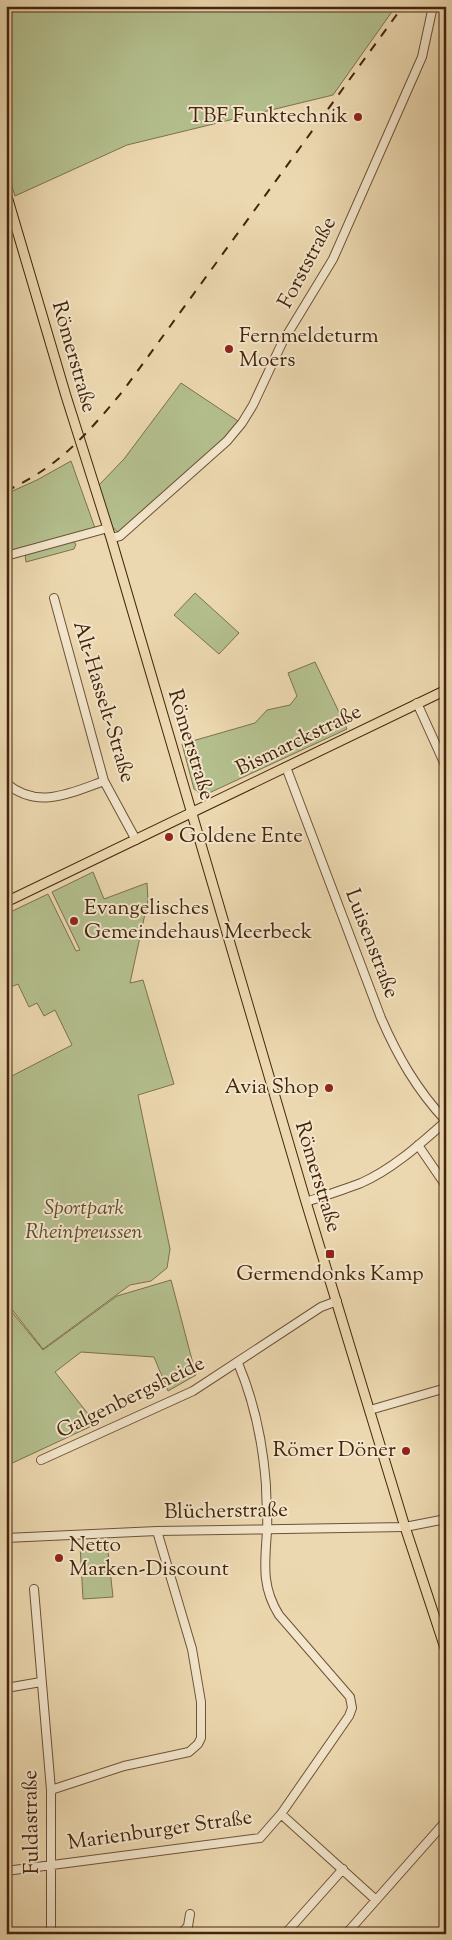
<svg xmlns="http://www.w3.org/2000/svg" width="452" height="1940" font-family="'Sorts Mill Goudy',serif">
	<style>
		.green { fill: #b4bf8e; stroke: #7c724d }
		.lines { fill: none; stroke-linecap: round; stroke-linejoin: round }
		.minor-casing { stroke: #6e5235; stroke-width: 10 }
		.major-casing { stroke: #44250c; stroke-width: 11 }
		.minor { stroke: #f3e6cc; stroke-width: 8 }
		.major { stroke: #ecd8b0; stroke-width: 9 }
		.rail { stroke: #44250c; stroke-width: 2; stroke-dasharray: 9 9; stroke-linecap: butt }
		.poi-dot { fill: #8f2418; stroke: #f3e6cc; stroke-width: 2 }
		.labels { text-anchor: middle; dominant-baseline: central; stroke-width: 4; stroke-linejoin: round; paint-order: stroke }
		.poi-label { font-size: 21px; fill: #44250c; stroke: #f3e6cc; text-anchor: start }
		.street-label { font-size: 21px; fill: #44250c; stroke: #f3e6cc }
		.park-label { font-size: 21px; font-style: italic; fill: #604c2c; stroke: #f3e6cc }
	</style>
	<rect width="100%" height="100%" fill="#ecd8b0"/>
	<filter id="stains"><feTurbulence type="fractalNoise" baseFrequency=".004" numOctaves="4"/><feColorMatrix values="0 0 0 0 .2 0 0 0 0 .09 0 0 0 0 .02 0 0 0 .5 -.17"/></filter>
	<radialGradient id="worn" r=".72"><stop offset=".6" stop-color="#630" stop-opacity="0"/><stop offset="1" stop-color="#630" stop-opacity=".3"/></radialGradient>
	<!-- green -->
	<path class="green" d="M6,6H396L333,95L127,145L15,196L6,168Z
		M181,383L238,421L224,438L118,532L112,527L99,485L124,459Z
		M71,461L95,528L6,553V494L37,480Z
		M72,541L76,544L74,549L26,562L25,554Z
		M195,593L239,633L219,654L174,615Z
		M315,662L347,729L209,793H200L194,789L182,744L255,723L267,710L290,705L297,696L288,673Z
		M93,872L104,899L147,883L148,900L130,983L143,980L174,1084L138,1095L170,1249L167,1268L151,1281L130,1285L43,1349L6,1302V1079L72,1045L55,1010L44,1016L37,1003L29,1007L18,984L6,989V914L48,894L76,951L80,950L52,892Z
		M171,1280L196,1375L168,1391L154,1357L81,1352L55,1372L96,1424L6,1466V1305L43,1350L117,1296Z
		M107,1542L113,1597L83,1599L80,1545Z"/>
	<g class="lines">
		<!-- minor casing -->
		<g class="minor-casing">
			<path id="minor" d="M111,538L120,536L227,441L242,423L253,405L282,343L333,259L422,57L433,6
				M6,556L108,528
				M54,598L104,781L136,840
				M417,703L446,767
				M286,767L381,1018C398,1057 417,1090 446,1121
				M6,783C37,810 71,793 104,781
				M418,1145L446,1186
				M306,1202C324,1196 343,1190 361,1183C393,1169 420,1144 446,1121
				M370,1410L446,1388
				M41,1460L193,1391L321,1307L337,1301
				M6,1538L157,1531L405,1527L446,1519
				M34,1589L51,1790V1934
				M6,1688L41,1682
				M51,1790L124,1766L189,1752L198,1744L201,1738V1702L192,1649L157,1531
				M281,1814L376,1900
				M6,1871L260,1838L281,1814L349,1716L352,1708L350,1697L279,1615C261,1586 265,1563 267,1531C268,1516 266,1500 266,1485C263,1444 254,1401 238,1363
				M181,1934L188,1926L190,1914
				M285,1934L343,1869
				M346,1934L446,1821"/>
		</g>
		<!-- major casing -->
		<g class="major-casing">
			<path id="major" d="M6,193L66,396L111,538L306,1202L405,1527L446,1651
				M6,902L446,690"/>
		</g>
		<!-- minor -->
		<use href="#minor" class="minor"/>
		<!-- major -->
		<use href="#major" class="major"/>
		<!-- rail -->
		<path class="rail" d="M6,491C60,466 86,435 123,391L403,6"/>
	</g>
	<!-- markers -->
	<g class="poi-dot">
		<circle cx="358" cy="117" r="5"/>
		<circle cx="229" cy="349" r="5"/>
		<circle cx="169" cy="837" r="5"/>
		<circle cx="74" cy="921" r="5"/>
		<circle cx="329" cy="1088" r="5"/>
		<rect x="325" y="1249" width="10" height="10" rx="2.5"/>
		<circle cx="406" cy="1451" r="5"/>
		<circle cx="59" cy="1558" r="5"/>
	</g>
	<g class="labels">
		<!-- poi labels -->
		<g class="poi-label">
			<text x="348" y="117" text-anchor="end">TBF Funktechnik</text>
			<text x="239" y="337">Fernmeldeturm<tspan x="239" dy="24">Moers</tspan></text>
			<text x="179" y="837">Goldene Ente</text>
			<text x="84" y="909">Evangelisches<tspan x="84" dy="24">Gemeindehaus Meerbeck</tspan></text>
			<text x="319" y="1088" text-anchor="end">Avia Shop</text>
			<text x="330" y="1275" text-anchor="middle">Germendonks Kamp</text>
			<text x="396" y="1451" text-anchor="end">Römer Döner</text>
			<text x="69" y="1546">Netto<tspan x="69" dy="24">Marken-Discount</tspan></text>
		</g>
		<!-- street labels -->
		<g class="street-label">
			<text transform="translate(308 263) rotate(-62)">Forststraße</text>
			<text transform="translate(73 357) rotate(74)">Römerstraße</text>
			<text transform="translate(103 702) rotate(73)">Alt-Hasselt-Straße</text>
			<text transform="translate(299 741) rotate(-26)">Bismarckstraße</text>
			<text transform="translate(190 745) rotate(73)">Römerstraße</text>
			<text transform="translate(371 944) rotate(69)">Luisenstraße</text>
			<text transform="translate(317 1177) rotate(73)">Römerstraße</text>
			<text transform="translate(131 1398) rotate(-26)">Galgenbergsheide</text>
			<text transform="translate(226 1512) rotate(-1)">Blücherstraße</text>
			<text transform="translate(32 1822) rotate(-91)">Fuldastraße</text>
			<text transform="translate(160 1831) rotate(-8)">Marienburger Straße</text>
		</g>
		<!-- park labels -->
		<g class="park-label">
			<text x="84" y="1209">Sportpark<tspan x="84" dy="24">Rheinpreussen</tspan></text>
		</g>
	</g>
	<!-- margin -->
	<rect width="452" height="1940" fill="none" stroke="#ecd8b0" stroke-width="25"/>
	<rect x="8" y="8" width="437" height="1925" fill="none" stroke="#44250c" stroke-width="2.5"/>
	<rect x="12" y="12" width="427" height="1915" fill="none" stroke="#44250c"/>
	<rect width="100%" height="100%" filter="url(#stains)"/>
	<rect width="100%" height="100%" fill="url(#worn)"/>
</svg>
